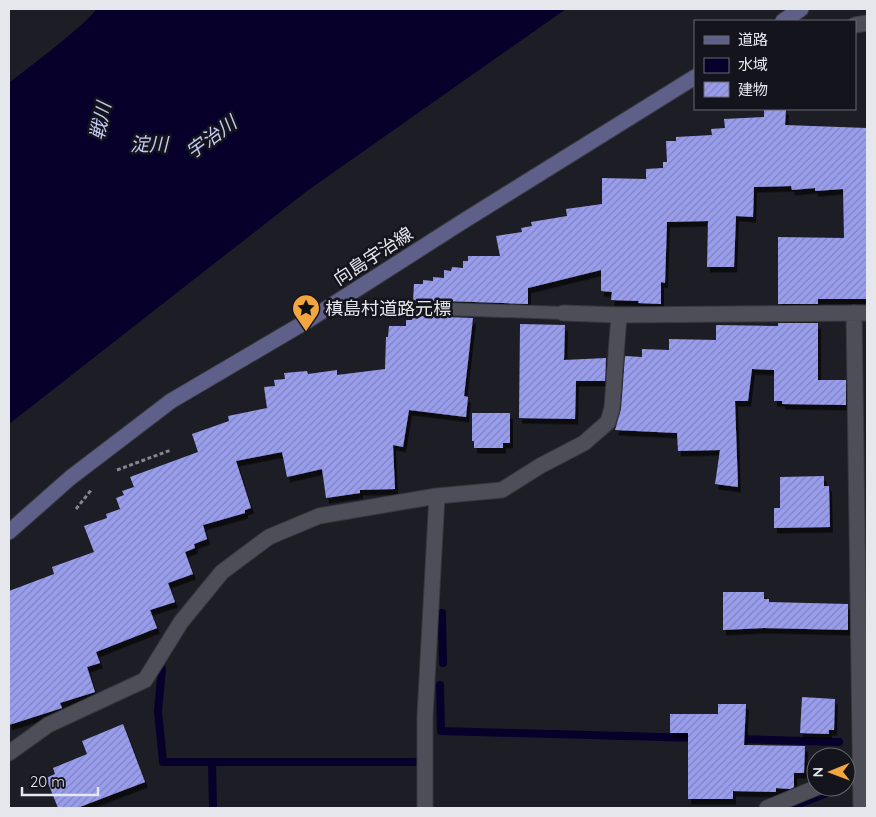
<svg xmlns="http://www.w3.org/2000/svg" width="876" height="817" font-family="Quicksand,'Noto Sans JP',sans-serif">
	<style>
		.water { fill: #07002b }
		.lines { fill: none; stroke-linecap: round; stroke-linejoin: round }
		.stream { stroke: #07002b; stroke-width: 8 }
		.building { fill: url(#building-hatch); filter: url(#shadow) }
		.service-casing { stroke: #383940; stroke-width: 14 }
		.minor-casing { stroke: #383940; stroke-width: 17 }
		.secondary-casing { stroke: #383940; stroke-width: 17 }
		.path { stroke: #85858d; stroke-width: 3; stroke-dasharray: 4 2.5; stroke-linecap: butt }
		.service { stroke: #4d4e57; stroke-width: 12 }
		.minor { stroke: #4d4e57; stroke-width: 15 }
		.secondary { stroke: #5f6089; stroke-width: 15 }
		.labels { text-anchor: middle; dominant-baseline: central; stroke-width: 5; stroke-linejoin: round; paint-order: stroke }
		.street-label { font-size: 18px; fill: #e6e7ed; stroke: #14141c }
		.poi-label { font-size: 18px; fill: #e6e7ed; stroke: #14141c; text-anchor: start }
		.water-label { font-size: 19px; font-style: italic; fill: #c5c9f3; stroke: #14141c }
	</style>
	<defs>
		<pattern id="building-hatch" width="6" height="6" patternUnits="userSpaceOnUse" patternTransform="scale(1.25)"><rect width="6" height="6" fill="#999ded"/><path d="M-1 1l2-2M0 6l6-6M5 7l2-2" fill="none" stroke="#8083bb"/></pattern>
		<filter id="shadow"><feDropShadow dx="3" dy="5.5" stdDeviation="0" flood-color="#0009"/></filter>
	</defs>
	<rect width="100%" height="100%" fill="#1d1d26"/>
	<!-- water -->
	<path class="water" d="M96,9H566L307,191L9,424V83C23,72 92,20 96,9Z"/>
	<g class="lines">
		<!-- stream -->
		<path class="stream" d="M442,613L443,663
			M162,669L158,711L163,762H414
			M440,685L441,731L697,738
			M734,739L839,742
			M212,762L213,808
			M789,808L842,787"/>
	</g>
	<!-- building -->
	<path class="building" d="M764,109H786L785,125L867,128V299H818V304H778V237L844,238L843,189L815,191V188L792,190L791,186L754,187L753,217L736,216L734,267H707L708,221L667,222L665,283L661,282V304L638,303L639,301L611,300L612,292L601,291V270L528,288V304L417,300L413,301L414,284H423V280L433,281V277L444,278V270L451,271L452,267L463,268V261H468V256H500L496,236L522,232L521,228L532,226L531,222L567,216L566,209L602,204V178L646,179V169L663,168V162H667L666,141H676V137L712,135L711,129L725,128L724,119L764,117Z
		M412,314L417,316L473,318L464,396L468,397L466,417L409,410L403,447L393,445L395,489L360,490V493L326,498L322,469L287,477L282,452L236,461L251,508L245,510V513L203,525L207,539L194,544L195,548L185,552L193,574L168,583L175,602L150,610L157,628L96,652L100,663L87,667L95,692L60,703L62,708L9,725V591L54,574L52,567L94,552L84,526L107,518L106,514L120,509L116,498L124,495L122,491L134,487L130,477L198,452L192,434L229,421L228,416L267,408L264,387L275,386L274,380L285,379L284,373L307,371L308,374L337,370V375L385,369L386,337H388L389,326H406V320H412Z
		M778,323H818V380H846V405L782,404V401H774V370L752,369L748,401H735L738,487L715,484L720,450L678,451L677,433L615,430L621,409L625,356L642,357V349L669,350V339L716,340V325L778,326Z
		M520,324L565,325L564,360L606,358L605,381H576L575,419L519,418Z
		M472,413H510V443H503V448H474V441H472Z
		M824,476V486H829L830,527L774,528V508H780V477Z
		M723,592H764V599H769V602L848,604V630L764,628L723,630Z
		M802,697L835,699L834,730H829V734L800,733Z
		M718,704H746L744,745L805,746L804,773H794V787L790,789L776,788V792L733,791V799H688V733H670V714H718Z
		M123,724L145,782L77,808H58L46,778L55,774L53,768L87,754L82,741Z"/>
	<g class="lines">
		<!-- service casing -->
		<g class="service-casing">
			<path id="service" d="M417,308L563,313"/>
		</g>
		<!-- minor casing -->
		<g class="minor-casing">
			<path id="minor" d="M855,25L867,23
				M563,313L619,315L867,313
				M854,313L861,808
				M9,753L48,725L145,680L181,622L222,572L269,537L319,516L437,496L502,490L540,466L584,443L608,422L612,408L619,315
				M846,776L860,770
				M425,808V716L437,496
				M767,808L818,787"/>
		</g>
		<!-- secondary casing -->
		<g class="secondary-casing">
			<path id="secondary" d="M783,21L801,9
				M9,532L70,478L171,401L307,321L462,222L695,77"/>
		</g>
		<!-- path -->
		<path class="path" d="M363,310L384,306L399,307
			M117,470L171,450
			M76,509L92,489"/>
		<!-- service -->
		<use href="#service" class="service"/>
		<!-- minor -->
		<use href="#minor" class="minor"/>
		<!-- secondary -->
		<use href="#secondary" class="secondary"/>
	</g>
	<!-- icons -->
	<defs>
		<g id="sight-pin" transform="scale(1.4375)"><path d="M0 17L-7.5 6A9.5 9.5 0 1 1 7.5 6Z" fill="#f1a63f" stroke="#14141c"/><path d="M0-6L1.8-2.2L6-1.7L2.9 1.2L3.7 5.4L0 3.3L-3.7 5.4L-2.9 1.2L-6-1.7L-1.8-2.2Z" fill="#111"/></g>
	</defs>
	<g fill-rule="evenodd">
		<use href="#sight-pin" x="306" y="308"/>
	</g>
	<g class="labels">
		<!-- street labels -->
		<g class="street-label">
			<text transform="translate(373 256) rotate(-33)">向島宇治線</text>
		</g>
		<!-- poi labels -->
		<g class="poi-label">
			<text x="325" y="308">槙島村道路元標</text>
		</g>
		<!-- water labels -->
		<g class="water-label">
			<text transform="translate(100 121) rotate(-78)">戦川</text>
			<text transform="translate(211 137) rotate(-36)">宇治川</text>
			<text x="149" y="144">淀川</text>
		</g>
	</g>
	<!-- border -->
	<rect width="876" height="817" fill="none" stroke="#e6e7ed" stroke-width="20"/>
	<!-- legend -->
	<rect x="694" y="20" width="162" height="90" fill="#14141c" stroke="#686870"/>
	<rect x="704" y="36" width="25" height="8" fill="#5f6089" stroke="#686870"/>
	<text x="738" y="45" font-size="15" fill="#e6e7ed">道路</text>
	<rect x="704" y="58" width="25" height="15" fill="#07002b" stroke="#686870"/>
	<text x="738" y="70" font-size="15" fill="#e6e7ed">水域</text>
	<rect x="704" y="82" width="25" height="15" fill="url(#building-hatch)" stroke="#686870"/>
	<text x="738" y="95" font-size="15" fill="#e6e7ed">建物</text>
	<!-- north arrow -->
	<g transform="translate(831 772) rotate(269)"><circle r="24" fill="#14141c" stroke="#686870"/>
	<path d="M0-4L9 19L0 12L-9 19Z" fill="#f1a63f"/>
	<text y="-8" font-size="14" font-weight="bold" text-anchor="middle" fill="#e6e7ed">N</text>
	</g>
	<!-- scale -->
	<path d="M22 787v8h76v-8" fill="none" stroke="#e6e7ed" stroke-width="2.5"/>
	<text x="30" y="787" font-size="15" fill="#e6e7ed" stroke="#14141c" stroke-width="4" paint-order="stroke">20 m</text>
</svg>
